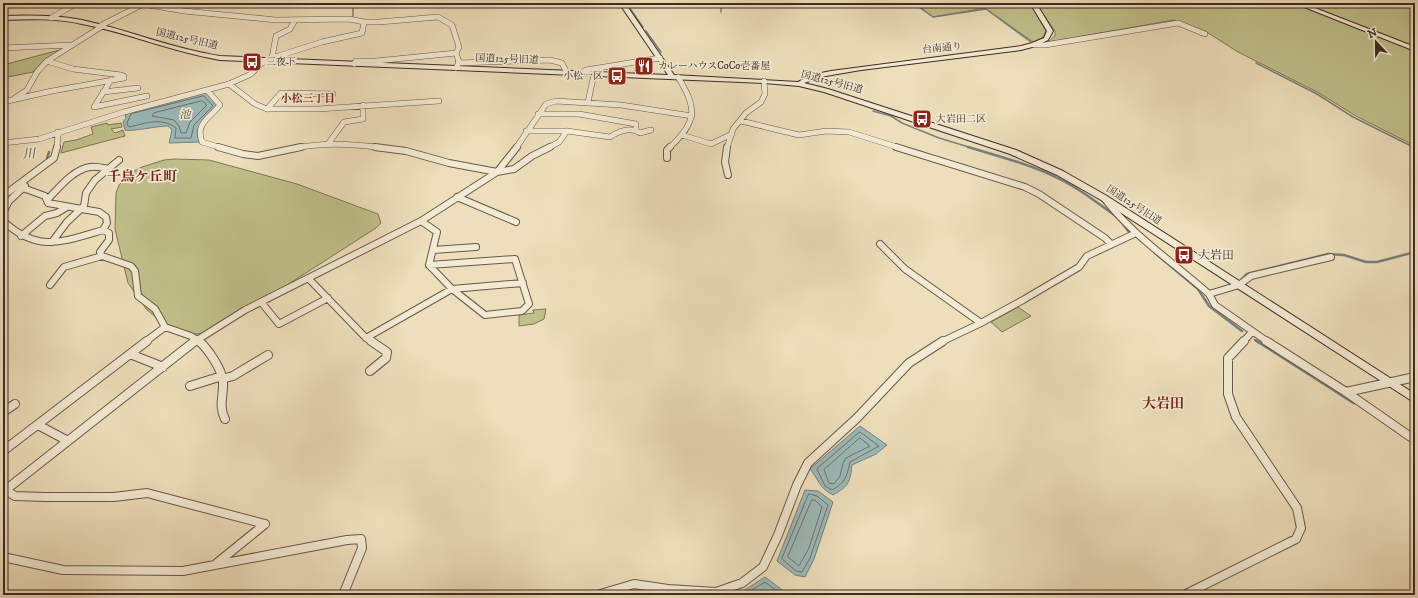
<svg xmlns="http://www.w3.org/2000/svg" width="1418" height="598" font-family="'IM FELL DW Pica','Noto Serif JP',serif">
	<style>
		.green { fill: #c0c08b; stroke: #807657 }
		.water { fill: #9cbab9; stroke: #77817d }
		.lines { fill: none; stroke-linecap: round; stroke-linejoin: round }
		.shore { stroke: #6e726e; stroke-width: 1 }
		.stream-far2 { stroke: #77817d; stroke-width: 1.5 }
		.stream-far1 { stroke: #77817d; stroke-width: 2.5 }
		.stream { stroke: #77817d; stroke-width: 3 }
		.street-far2-casing { stroke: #6a5849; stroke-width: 6 }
		.street-far1-casing { stroke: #6a5849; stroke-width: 8 }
		.street-casing { stroke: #6a5849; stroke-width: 10 }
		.secondary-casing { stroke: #3f2b23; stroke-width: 2 }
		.street-far2 { stroke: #f3ead3; stroke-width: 5 }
		.street-far1 { stroke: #f3ead3; stroke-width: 6 }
		.street { stroke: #f3ead3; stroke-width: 8 }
		.secondary { fill: #f3ead3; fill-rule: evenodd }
		.labels { text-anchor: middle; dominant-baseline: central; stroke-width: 3.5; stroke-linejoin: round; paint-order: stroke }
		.far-street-label { font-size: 10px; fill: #3f2b23; stroke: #f3ead3 }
		.far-poi-label { font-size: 10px; fill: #3f2b23; stroke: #f3ead3; text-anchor: start }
		.far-neighbourhood-label { font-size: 11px; font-weight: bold; fill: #7a1f14; stroke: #f3ead3 }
		.far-water-label { font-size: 11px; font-style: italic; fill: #564f48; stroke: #f3ead3 }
		.poi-label { font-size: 12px; fill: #3f2b23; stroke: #f3ead3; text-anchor: start }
		.water-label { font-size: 13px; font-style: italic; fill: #564f48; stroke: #f3ead3 }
		.quarter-label { font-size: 14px; font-weight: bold; fill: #7a1f14; stroke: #f3ead3 }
	</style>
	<rect width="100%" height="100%" fill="#eddfbb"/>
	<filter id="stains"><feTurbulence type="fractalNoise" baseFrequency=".005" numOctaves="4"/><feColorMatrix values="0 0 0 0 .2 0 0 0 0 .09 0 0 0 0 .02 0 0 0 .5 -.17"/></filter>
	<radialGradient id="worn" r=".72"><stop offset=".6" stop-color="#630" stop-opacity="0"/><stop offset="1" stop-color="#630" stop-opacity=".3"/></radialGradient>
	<!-- green -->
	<path class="green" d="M915,3H1030L1046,31L1042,38L1033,42L985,8L933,17Z
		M1035,3H1294L1415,51V146L1356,116L1319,93L1238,52L1205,31L1174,20L1048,42L1055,36V31Z
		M1300,3H1415V49Z
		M63,49L44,60L33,72L3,78V65Z
		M107,123L108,125L121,123L122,127L111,129L115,133L123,130L125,136L61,153L64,142L76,140L93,134L91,127Z
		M175,159L209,160L297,184L378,214L381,223L376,228L223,326L207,333L197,334L188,333L162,322L147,310L128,283L115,229L116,193L119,185L132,172L142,167L164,160Z
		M1018,307L1031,316L1002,332L991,322Z
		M546,309L544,319L534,324L519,326V315L534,313L533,310Z"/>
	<!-- water -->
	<path class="water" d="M206,91L217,103C214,121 189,121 200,142L169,143L172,130L168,126C157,126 131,132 125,130L123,122L126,118L124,112Z
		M860,426L887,445L876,454L852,465C850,482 849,486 833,495C818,487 820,481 810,469Z
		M805,490L818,491L833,502L814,559L805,577L795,575L777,561Z
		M765,577L789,595H737Z"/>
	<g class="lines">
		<!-- shore -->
		<path class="shore" d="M204,96L213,106L194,125L191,138H175L176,128C162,117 145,123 130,127L128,126L127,123L131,114Z
			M202,101L206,104V106L190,122L186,133H181L179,126L174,120L152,116L154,113Z
			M860,432L879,446L850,462C847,476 845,483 832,490L825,486L817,469Z
			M860,438L870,446L846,458L843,463L840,476L834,484L829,483L824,470Z
			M809,494L817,496L828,505L810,558L802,572L796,571L782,559Z
			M812,500H815L822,507L809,548L799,566L788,557Z
			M744,595L765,582L782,595"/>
		<!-- stream-far2 -->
		<path class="stream-far2" d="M353,3V17L356,19
			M626,3L643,27
			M721,3V12
			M913,3L933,17L986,9L1031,42
			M1167,22L1174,21
			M646,31L661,52
			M1256,63L1317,94L1353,117L1415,148
			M873,111L891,116L902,123L939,138L972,148"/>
		<!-- stream-far1 -->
		<path class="stream-far1" d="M968,147C1004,158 1042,167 1074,187C1089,196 1103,207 1117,217
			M1413,147L1415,148
			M47,158L49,152
			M1123,224L1129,232
			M1155,253L1198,289L1209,306L1242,331
			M1241,280L1247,274L1328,254L1344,255L1366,262H1377L1415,252
			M1255,340L1258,342"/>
		<!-- stream -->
		<path class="stream" d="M1257,341L1354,403"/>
		<!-- street-far2 casing -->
		<g class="street-far2-casing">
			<path id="street-far2" d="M143,4L184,11L276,20L349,19L364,22H379L438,17L452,25L459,47L456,53L459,62L456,68
				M51,18L77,3
				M98,27L145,3
				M1034,45H1045L1178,23L1205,34
				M3,48L71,45
				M272,58L276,36L290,29L295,20
				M458,63L550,60L562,63L567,73
				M354,64L356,61H376L456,53
				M581,73L586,70L660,58
				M111,80L94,107L147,96
				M229,84L255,104L267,109H318L439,101
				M207,90L220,105C210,118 195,123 202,142L222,148
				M103,92L138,88
				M15,98L27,90L37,72L47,61L101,27
				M3,102L52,91L124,78V76L121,75L73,69L47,61
				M588,102L594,74
				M267,109L281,93L333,94
				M538,114H579L636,124V130
				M741,121L799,135L826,131L849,132L900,148
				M526,131H567L610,137C619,131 630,126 640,133L651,130
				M682,135L711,144L732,134
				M3,143L39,139L124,112L229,84L251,74L262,63L272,58L322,42L362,33L364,22
				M328,144L344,122L363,119V105
				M57,148L58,132
				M297,148C325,142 354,144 382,148
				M516,148L546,104L556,101L621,105L692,116
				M548,148L559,142L567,131
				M669,148C697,122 698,109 678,77
				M727,148L733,129L746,113L761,102L765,94L764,81"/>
		</g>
		<!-- street-far1 casing -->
		<g class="street-far1-casing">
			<path id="street-far1" d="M218,147L243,154L258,156L301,147
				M375,147L406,151L449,163L497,172L514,169L532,156L550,147
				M727,147L725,162L728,175
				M896,147L1025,187L1039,194L1105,238L1111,244
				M667,158V150L670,147
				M23,188L45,196L48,203L99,212L106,217L107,223L103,230
				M3,196L54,158L57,147
				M457,197L516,222
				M1104,198C1133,236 1173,262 1209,294L1215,305L1268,342
				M47,200C59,188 72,170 90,167C96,166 103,168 109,169
				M3,213L9,201L25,186
				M3,221C38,253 62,242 103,230L109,233V240L100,252L102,256L131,266L135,271L138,296L155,309L165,327L191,336L200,342
				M421,221L437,232L429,265
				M21,236L45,216L57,213L67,207
				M52,242L67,222L84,206L86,193L95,180L119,160
				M880,244L905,269L981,323
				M433,250L476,247
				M515,259L529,304L522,311L485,315L452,289L429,265Z
				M309,279L366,338L372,342
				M50,285L64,267L102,256
				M1209,294L1239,285L1251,276L1331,257
				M261,302L279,324L328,298
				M366,338L452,289L523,283
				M145,342L165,327
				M194,342L245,310L421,221L497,172L517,147
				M941,342L979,324L1023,300L1079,267L1087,256L1136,233
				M1243,342L1252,332"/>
		</g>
		<!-- street casing -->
		<g class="street-casing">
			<path id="street" d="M199,341C208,349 222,369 223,382C224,396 218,405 225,419
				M1266,341L1346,392L1415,440
				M130,354L163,367
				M370,371L386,358L387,352L371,341
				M222,379L233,376L268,355
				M190,386L222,376
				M1346,392L1415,377
				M3,412L15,404
				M38,425L68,441
				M3,451L147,341
				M5,490L15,496L45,497H114L147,493L265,524
				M3,492L195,341
				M3,557L63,570L183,571L347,540L361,539L362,548L343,595
				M217,563L265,524
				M597,595L634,584L668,589L716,592L742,583L763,567L778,535L797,485L808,463L857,418L909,363L943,341
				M1184,595L1296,539L1301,528L1297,508L1236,417L1228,394V358L1244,341"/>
		</g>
		<!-- secondary casing -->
		<g class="secondary-casing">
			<path id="secondary" d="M5,3H13L3,8V4Z
				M619,3H625L674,75L798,82L811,75L831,71L1021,46L1032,43L1044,38L1047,31L1030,3H1036L1053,31L1048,40L1036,46L1021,50L861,70L820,77L804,83L828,89L1016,150L1063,171L1107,196L1415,394V403L1101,200L1057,175L1010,154L824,92L799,86L764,83L220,60C173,52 129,33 82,24C56,18 29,19 3,20V16C29,15 56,15 82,20C129,30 173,49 220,56L668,75Z
				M1294,3H1302L1415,47V51Z"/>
		</g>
		<!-- street-far2 -->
		<use href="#street-far2" class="street-far2"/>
		<!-- street-far1 -->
		<use href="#street-far1" class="street-far1"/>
		<!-- street -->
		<use href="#street" class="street"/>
		<!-- secondary -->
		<use href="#secondary" class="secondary"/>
	</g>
	<!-- icons -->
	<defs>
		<g id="bus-square" transform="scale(1)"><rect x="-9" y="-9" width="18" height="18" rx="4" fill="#8f2418" stroke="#f3ead3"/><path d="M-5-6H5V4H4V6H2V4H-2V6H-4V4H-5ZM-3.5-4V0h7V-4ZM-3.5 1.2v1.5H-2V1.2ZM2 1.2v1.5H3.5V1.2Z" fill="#fff"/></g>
		<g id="restaurant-square" transform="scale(1)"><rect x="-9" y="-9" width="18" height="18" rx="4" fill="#8f2418" stroke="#f3ead3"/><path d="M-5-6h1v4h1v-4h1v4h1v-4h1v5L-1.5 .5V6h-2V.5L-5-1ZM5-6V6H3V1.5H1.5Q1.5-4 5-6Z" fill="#fff"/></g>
	</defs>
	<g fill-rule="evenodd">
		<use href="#bus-square" x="252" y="62"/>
		<use href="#restaurant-square" x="644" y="66"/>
		<use href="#bus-square" x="617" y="76"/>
		<use href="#bus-square" x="922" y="119"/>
		<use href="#bus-square" x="1184" y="255"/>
	</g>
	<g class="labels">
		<!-- far-street labels -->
		<g class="far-street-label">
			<text transform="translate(187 39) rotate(13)">国道125号旧道</text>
			<text transform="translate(942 48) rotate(-6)">台南通り</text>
			<text transform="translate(507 59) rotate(2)">国道125号旧道</text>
			<text transform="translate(832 82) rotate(15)">国道125号旧道</text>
			<text transform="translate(1134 205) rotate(33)">国道125号旧道</text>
		</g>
		<!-- far-poi labels -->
		<g class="far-poi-label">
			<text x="266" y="62">三夜下</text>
			<text x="658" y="66">カレーハウスCoCo壱番屋</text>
			<text x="603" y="76" text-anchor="end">小松一区</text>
			<text x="936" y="119">大岩田二区</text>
		</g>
		<!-- far-neighbourhood labels -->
		<g class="far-neighbourhood-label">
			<text x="308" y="99">小松三丁目</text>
		</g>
		<!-- far-water labels -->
		<g class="far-water-label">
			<text x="185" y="115">池</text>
		</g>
		<!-- poi labels -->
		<g class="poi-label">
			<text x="1198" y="255">大岩田</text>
		</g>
		<!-- water labels -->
		<g class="water-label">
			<text transform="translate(29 154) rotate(-5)">川</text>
		</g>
		<!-- quarter labels -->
		<g class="quarter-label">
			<text x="142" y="177">千鳥ケ丘町</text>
			<text x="1163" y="404">大岩田</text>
		</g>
	</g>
	<!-- margin -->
	<rect width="1418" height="598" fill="none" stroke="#eddfbb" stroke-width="16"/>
	<rect x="4" y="4" width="1410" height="590" fill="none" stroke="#3f2b23" stroke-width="2"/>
	<rect x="8" y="8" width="1402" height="582" fill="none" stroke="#3f2b23"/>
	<!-- north arrow -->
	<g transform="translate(1376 42) rotate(338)" stroke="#f3ead3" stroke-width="3" paint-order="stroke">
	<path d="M0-3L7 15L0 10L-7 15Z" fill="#3f2b23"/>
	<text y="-6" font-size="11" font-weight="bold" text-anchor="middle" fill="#3f2b23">N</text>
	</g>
	<rect width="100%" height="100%" filter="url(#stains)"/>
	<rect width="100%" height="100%" fill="url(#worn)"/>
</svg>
